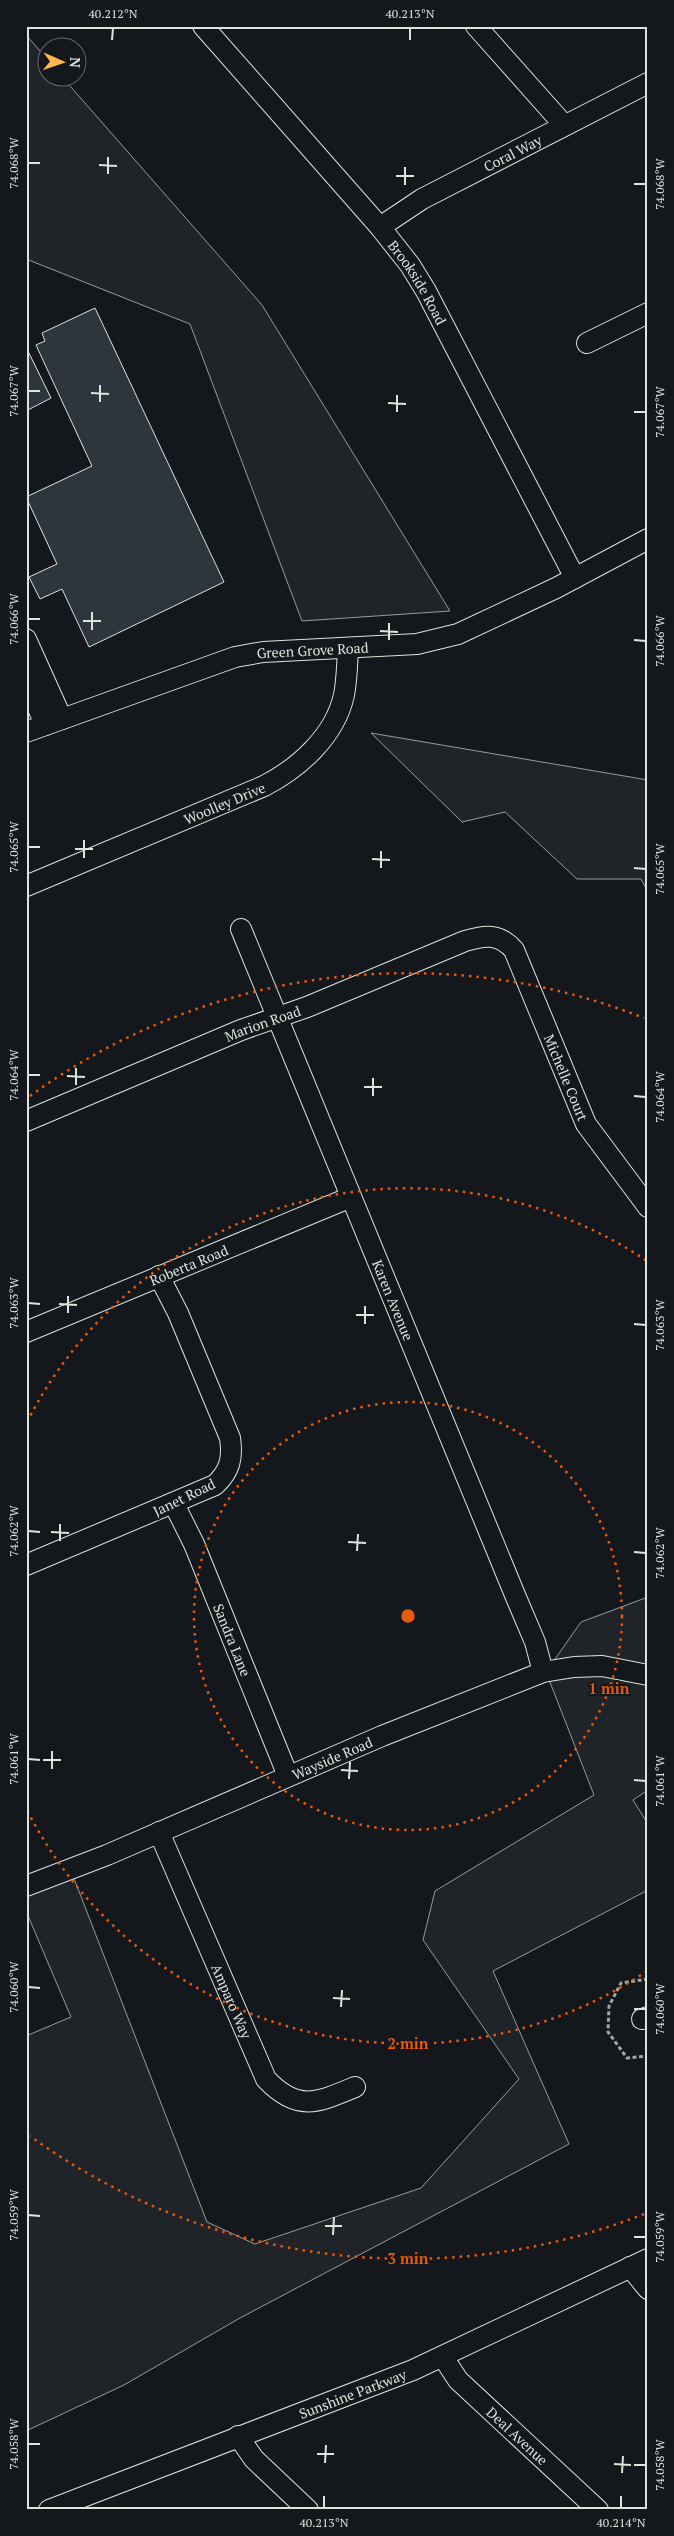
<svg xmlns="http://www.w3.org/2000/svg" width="674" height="2536" font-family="'PT Serif',serif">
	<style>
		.green { fill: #202428; stroke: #939e99 }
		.building { fill: #2c363c; stroke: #d8e6dc }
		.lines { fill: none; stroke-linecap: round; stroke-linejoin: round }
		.minor-casing { stroke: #d8e6dc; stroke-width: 22 }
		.path { stroke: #9da8a2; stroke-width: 3; stroke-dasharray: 4 2.5; stroke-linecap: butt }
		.minor { stroke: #14181c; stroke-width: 20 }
		.ticks { fill: none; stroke: #d8e6dc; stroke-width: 2 }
		.ring { fill: none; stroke: #e8590c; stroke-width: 2.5; stroke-dasharray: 2.5 5 }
		.labels { text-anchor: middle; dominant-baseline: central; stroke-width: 4; stroke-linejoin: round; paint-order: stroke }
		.street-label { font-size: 14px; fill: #d8e6dc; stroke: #14181c }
		.centre { fill: #e8590c; stroke: #14181c; stroke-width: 2.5 }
		.ring-label { font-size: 15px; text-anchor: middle; font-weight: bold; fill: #e8590c; stroke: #14181c; stroke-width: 4; stroke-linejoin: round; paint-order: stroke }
		.neatline { fill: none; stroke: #d8e6dc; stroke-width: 2 }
		.ticks-label { font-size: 12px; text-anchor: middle; fill: #d8e6dc }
	</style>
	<rect width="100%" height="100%" fill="#14181c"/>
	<!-- green -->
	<path class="green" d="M26,35L47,59L48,78H63L262,305L450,611L302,621L190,324L26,259Z
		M371,733L648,780V892L641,879H577L505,812L462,822Z
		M648,1597V1790L633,1800L648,1824V1890L493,1971L569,2144L240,2318L124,2385L26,2431V2036L71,2017L26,1911V1881L68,1863L207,2222L255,2244L421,2188L519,2079L423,1940L435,1891L594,1795L546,1672L581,1622Z"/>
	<!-- building -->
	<path class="building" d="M95,308L224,582L89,647L62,589L40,599L29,577L57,564L26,497L92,466L36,345L45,341L42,333Z
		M26,347L51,398L26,411Z"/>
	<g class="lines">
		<!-- minor casing -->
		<g class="minor-casing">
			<g id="minor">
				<path id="s1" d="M203,26L380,227L410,265L426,291L575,578"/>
				<path d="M476,26L564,125"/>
				<path id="s2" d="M380,227L422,199L648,83"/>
				<path d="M587,343L648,313"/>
				<path d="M26,639L62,719"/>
				<path d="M26,679L45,725"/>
				<path id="s3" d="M26,732L235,657L263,652L417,644L458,634L556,588L648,539"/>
				<path id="s4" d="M26,886L264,786C299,768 335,736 344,695C347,680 347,664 348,649"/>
				<path id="s5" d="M241,929L515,1595L535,1642L543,1672"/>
				<path id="s6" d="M26,1121L241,1030L307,1007L465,941C485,935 499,933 514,950L586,1124L648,1207"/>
				<path id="s7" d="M26,1332L351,1197"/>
				<path id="s8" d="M174,1504L194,1544L288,1776"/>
				<path d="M26,1565L215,1485C230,1471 233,1458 230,1438L178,1313L159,1276"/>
				<path id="s9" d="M159,1832L266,2079C297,2112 317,2103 355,2087"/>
				<path id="s10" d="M26,1886L107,1855L382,1736L543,1672L574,1667L602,1666L648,1675"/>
				<path d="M642,2019L648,2017"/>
				<path d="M630,2267L648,2289"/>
				<path id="s11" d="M443,2357L458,2380L598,2510"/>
				<path d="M238,2436L254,2459L308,2510"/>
				<path id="s12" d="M49,2510L413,2370L648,2259"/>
			</g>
		</g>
		<!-- path -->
		<path class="path" d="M648,1979L621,1983L609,2006L608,2032L627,2058L648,2056"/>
		<!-- minor -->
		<use href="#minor" class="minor"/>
	</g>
	<!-- ticks -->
	<path class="ticks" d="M112,40L113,28M410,40V28M28,163H40M99,165L117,166M108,174V157M396,176H414M634,184H646M405,185V167M28,391H40M91,393L109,394M100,402V385M388,403L406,404M397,412V395M634,412H646M28,619H40M83,621H101M92,630V612M380,631L398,632M389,640V623M634,640L646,641M28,847H40M75,849H93M84,858V840M372,859L390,860M381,868V851M634,868L646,869M28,1075H40M67,1076L85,1077M76,1085V1068M364,1087H382M373,1096V1078M634,1096L646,1097M28,1303L40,1304M59,1304L77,1305M68,1313V1296M356,1315H374M365,1324V1306M634,1324L646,1325M28,1531L40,1532M51,1532L69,1533M60,1541V1524M348,1542L366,1543M357,1551L358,1534M634,1552L646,1553M28,1759L40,1760M43,1760H61M52,1769V1751M341,1770L358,1771M349,1779L350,1762M634,1780L646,1781M28,1987L40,1988M333,1998L350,1999M341,2007L342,1990M634,2009H646M28,2215L40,2216M325,2226H342M333,2235L334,2217M634,2237H646M28,2444H40M317,2454H334M325,2463L326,2445M614,2464L631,2465M634,2465H646M622,2473L623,2456M324,2508V2496M621,2508V2496"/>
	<!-- distance rings -->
	<g class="ring">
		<circle cx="408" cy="1616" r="214"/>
		<path d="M647 1971A428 428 0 0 1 27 1810M27 1422A428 428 0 0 1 647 1261"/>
		<path d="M644 2214A643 643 0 0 1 30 2136M30 1096A643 643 0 0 1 644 1018"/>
	</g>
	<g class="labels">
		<!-- street labels -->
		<g class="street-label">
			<text stroke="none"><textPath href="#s2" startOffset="152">Coral Way</textPath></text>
			<text stroke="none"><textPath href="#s1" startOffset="335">Brookside Road</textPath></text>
			<text stroke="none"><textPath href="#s3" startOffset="300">Green Grove Road</textPath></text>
			<text stroke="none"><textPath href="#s4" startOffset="215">Woolley Drive</textPath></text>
			<text stroke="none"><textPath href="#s6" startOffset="256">Marion Road</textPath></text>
			<text stroke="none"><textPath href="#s6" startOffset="666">Michelle Court</textPath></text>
			<text stroke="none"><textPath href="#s7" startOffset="176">Roberta Road</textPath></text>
			<text stroke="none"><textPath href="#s5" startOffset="401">Karen Avenue</textPath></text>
			<text transform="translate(184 1497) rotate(-26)">Janet Road</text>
			<text stroke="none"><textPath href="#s8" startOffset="148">Sandra Lane</textPath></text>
			<text stroke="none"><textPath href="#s10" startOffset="332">Wayside Road</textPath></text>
			<text stroke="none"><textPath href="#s9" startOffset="184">Amparo Way</textPath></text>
			<text stroke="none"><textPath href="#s12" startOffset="325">Sunshine Parkway</textPath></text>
			<text stroke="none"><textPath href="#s11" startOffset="109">Deal Avenue</textPath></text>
		</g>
	</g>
	<circle cx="408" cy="1616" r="8" class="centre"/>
	<g class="ring-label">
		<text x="609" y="1694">1 min</text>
		<text x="408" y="2049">2 min</text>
		<text x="408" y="2264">3 min</text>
	</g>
	<!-- border -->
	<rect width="674" height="2536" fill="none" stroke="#14181c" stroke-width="55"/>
	<!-- north arrow -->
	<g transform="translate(62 62) rotate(92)"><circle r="24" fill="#14181c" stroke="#626a69"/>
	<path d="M0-4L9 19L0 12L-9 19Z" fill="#ffb74d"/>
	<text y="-8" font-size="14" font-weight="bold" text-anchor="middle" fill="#d8e6dc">N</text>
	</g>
	<rect x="28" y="28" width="618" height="2480" class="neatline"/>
	<g class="ticks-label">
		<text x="113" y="18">40.212°N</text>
		<text x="410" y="18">40.213°N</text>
		<text transform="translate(14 163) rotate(-90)" y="4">74.068°W</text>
		<text transform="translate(660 184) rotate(-90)" y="4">74.068°W</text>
		<text transform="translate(14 391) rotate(-90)" y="4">74.067°W</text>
		<text transform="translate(660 412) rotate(-90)" y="4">74.067°W</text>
		<text transform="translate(14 619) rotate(-90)" y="4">74.066°W</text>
		<text transform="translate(660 641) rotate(-90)" y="4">74.066°W</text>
		<text transform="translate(14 847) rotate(-90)" y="4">74.065°W</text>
		<text transform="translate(660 869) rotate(-90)" y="4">74.065°W</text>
		<text transform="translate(14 1075) rotate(-90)" y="4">74.064°W</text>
		<text transform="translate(660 1097) rotate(-90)" y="4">74.064°W</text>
		<text transform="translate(14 1303) rotate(-90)" y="4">74.063°W</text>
		<text transform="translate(660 1325) rotate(-90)" y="4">74.063°W</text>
		<text transform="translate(14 1531) rotate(-90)" y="4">74.062°W</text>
		<text transform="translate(660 1553) rotate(-90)" y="4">74.062°W</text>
		<text transform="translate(14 1759) rotate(-90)" y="4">74.061°W</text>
		<text transform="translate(660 1781) rotate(-90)" y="4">74.061°W</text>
		<text transform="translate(14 1987) rotate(-90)" y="4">74.060°W</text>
		<text transform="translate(660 2009) rotate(-90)" y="4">74.060°W</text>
		<text transform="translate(14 2215) rotate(-90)" y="4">74.059°W</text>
		<text transform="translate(660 2237) rotate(-90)" y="4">74.059°W</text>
		<text transform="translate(14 2444) rotate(-90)" y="4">74.058°W</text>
		<text transform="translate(660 2465) rotate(-90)" y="4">74.058°W</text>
		<text x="324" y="2527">40.213°N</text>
		<text x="621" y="2527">40.214°N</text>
	</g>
</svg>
